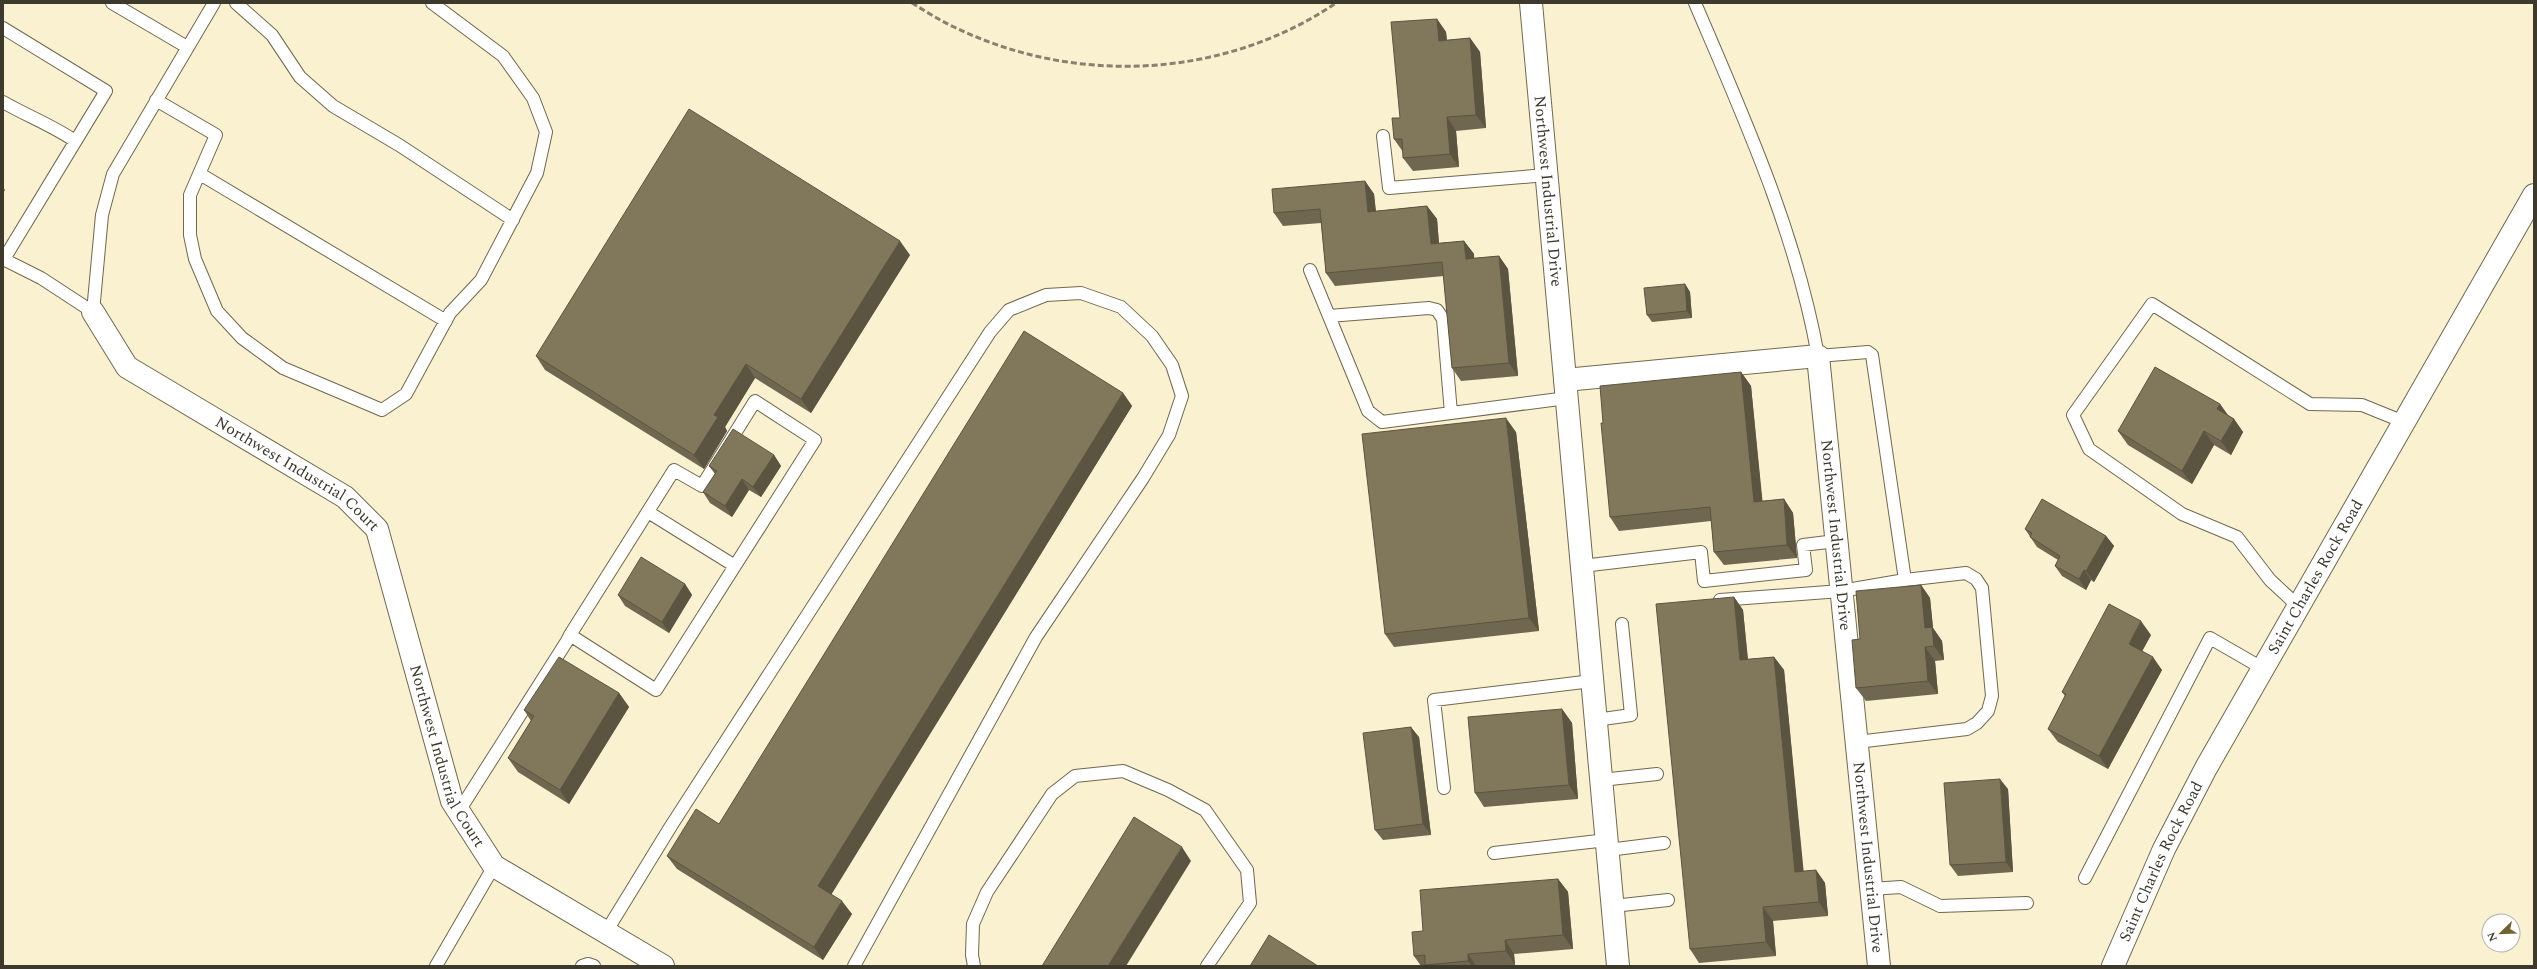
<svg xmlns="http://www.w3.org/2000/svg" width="2537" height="969" font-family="Spectral,serif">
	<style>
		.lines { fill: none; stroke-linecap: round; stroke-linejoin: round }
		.lane-casing { stroke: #71684d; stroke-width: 14 }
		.street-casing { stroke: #71684d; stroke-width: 24 }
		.primary-casing { stroke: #71684d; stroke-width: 24 }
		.lane { stroke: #fff; stroke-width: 12 }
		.street { stroke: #fff; stroke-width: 22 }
		.primary { stroke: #fff; stroke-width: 22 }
		.rail { stroke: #87816d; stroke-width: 3; stroke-dasharray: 6 3; stroke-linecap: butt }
		.wall { fill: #6f674f }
		.shaded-wall { fill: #5a5440 }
		.building { fill: #81785c; stroke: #5a5440 }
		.labels { text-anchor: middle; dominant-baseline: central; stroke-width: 4; stroke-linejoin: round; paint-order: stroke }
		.street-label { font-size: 16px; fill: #3d392d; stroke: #fff }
	</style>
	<rect width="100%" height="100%" fill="#faf1d1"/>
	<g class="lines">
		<!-- lane casing -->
		<g class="lane-casing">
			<path id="lane" d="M112,3L187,47
				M236,3L272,35L300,77L333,106L399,145L513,220
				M1695,3C1744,118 1796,232 1818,356L1868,352L1872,355L1905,580L1966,573L1976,579L1982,588L1992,696L1988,711L1977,723L1967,729L1857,742
				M3,28L106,91L4,259
				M156,100L216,135L190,195V235L195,259L217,311L242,338L283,368L382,410L406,394L450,313L481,280L537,173L546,132L533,98L503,56L432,3
				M3,102C27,116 52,125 75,141
				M1383,136L1389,188L1547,175
				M200,174L446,321
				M3,259L41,278L93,312L102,215L113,174L214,3
				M1310,270L1368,411L1382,422L1567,398
				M1329,316L1429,308L1437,310L1443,319L1451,413
				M648,512L735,566
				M1582,566L1701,552L1704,581L1806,570L1803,545L1836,541
				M1720,600L1841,591L1905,580
				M2298,606L2270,580L2237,537L2182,514L2089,449L2073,415L2152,304L2310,404L2362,405L2404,422
				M1596,720L1631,715L1622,624
				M1601,780L1657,774
				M1444,788L1434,700L1592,681
				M459,811L567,641L570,635L674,470L702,486L755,401L815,440L656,690L570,635
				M1608,850L1664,843
				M1494,853L1607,840
				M2085,878L2210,638L2262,668
				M1871,889L1901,887L1940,906L2027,903
				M1613,906L1668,900
				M606,932L671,826L990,332L1009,310L1046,295L1081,293L1121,307L1152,336L1172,365L1182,396L1169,435L1143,478L1036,637L854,966
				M436,966L494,866
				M582,966L588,964L594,966
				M974,966L972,955L973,924L987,892L1052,794L1075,776L1123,771L1168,790L1205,810L1247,870L1250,903L1207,966"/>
		</g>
		<!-- street casing -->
		<g class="street-casing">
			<g id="street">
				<path id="s1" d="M1531,3L1618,966"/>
				<path id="s2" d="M93,312L127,367L345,497L377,529L452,801L494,866L663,966"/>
				<path id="s3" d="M1565,380L1818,356L1879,966"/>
			</g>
		</g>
		<!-- primary casing -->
		<g class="primary-casing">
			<g id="primary">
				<path id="s4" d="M2113,966L2164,849L2206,768L2534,195"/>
			</g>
		</g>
		<!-- lane -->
		<use href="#lane" class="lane"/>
		<!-- street -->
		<use href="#street" class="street"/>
		<!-- primary -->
		<use href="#primary" class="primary"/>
		<!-- rail -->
		<path class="rail" d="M912,3C925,11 939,20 954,27C1075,86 1224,79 1336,3"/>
	</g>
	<!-- wall -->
	<path class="wall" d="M1437,19L1446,32L1447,40L1470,38L1480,52L1486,128L1456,131L1459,167L1413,171L1403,158V152L1394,139L1400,118Z
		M1365,181L1374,194L1376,211L1427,206L1437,219L1439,243L1464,241L1474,254V258L1499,256L1508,269L1518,376L1461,381L1452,368L1444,276L1335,286L1326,273L1321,223L1283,226L1274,213Z
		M910,255L811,413L755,378L725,427L727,431L704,469L545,370L536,356Z
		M1685,284L1690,292L1692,318L1652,322L1647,315Z
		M1741,372L1751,386L1762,501L1784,499L1793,513L1797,558L1724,565L1714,552L1711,521L1619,531L1610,517L1603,423Z
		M1123,393L1132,406L831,894L852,914L823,960L677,869L667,856L719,824Z
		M2220,404L2228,415L2234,419L2243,432L2231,455L2214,445L2192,484L2128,445L2118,431Z
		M1516,432L1539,631L1394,647L1385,634Z
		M774,455L781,466L761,497L749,490L732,517L710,503L703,492L715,474L709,466Z
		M2025,529L2106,536L2114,546L2094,582L2091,580L2086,590L2062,576L2055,566L2058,560L2037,547Z
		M685,584L692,595L669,633L625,606L618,595Z
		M1921,585L1930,598L1933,628L1942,641L1944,660L1935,661L1938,694L1866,701L1856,688L1860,639Z
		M1734,597L1743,610L1748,659L1774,657L1784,670L1803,871L1816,870L1825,883L1828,916L1773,921L1776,956L1699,963L1690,949Z
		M2151,635L2142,651L2162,670L2108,769L2058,742L2048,729L2065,696L2062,692Z
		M619,693L629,707L569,804L518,772L508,758L531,721L524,710Z
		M1562,709L1572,723L1578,799L1484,807L1475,793Z
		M1419,737L1431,835L1383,840L1375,830Z
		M2008,789L2013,872L1958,876L1950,865Z
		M1558,879L1568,892L1573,949L1514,954L1515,965L1503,966H1421L1414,956L1423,931Z"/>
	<!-- shaded-wall -->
	<path class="shaded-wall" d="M1437,19L1446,32L1448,54L1439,41Z
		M1470,38L1480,52L1486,128L1476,115Z
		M1447,117L1456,131L1459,167L1450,154Z
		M1365,181L1374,194L1377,225L1368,212Z
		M3,187L5,190L3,193Z
		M1427,206L1437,219L1440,257L1431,244Z
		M900,241L910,255L811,413L801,399Z
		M1464,241L1474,254L1475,272L1466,259Z
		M1499,256L1508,269L1518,376L1509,363Z
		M1685,284L1690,292L1692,318L1687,311Z
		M746,364L755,378L725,427L727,431L704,469L694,455L714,415Z
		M1741,372L1751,386L1764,516L1754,502Z
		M1123,393L1132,406L828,900L818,886Z
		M2220,404L2229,417L2217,409Z
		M1506,418L1516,432L1539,631L1529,618Z
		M2234,419L2243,432L2231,455L2221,441Z
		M2204,431L2214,445L2192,484L2182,471Z
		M774,455L781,466L761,497L753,487Z
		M742,479L749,490L732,517L725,506Z
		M1784,499L1793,513L1797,558L1787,545Z
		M2106,536L2114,546L2094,582L2086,571Z
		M2084,570L2091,580L2086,590L2079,579Z
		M685,584L692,595L669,633L662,622Z
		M1921,585L1930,598L1933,628L1942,641L1944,660L1934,646L1925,628Z
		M1734,597L1743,610L1749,673L1740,660Z
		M2141,621L2151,635L2139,657L2129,644Z
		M1925,647L1935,661L1938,694L1928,681Z
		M1774,657L1784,670L1805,885L1795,872Z
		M2153,657L2162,670L2108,769L2099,756Z
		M619,693L629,707L569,804L560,790Z
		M1562,709L1572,723L1578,799L1569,785Z
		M1411,727L1419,737L1431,835L1423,824Z
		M2000,779L2008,789L2013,872L2006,862Z
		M1182,847L1191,861L1126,966H1108Z
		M1816,870L1825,883L1828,916L1819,902Z
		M1558,879L1568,892L1573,949L1563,935Z
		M842,901L852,914L823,960L814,947Z
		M1763,907L1773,921L1776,956L1766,942Z
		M1505,940L1514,954L1515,965L1506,951Z
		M1468,954L1476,966H1472L1468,961Z"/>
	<!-- building -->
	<path class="building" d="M1437,19L1439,41L1470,38L1476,115L1447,117L1450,154L1403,158L1402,139H1394L1392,118H1400L1391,22Z
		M689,109L900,241L801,399L746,364L714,415L718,417L694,455L536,356Z
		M1365,181L1368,212L1427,206L1431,244L1464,241L1466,259L1499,256L1509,363L1452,368L1442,262L1326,273L1320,209L1274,213L1272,189Z
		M1685,284L1687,311L1647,315L1644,288Z
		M1024,331L1123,393L818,886L842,901L814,947L667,856L696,809L719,824Z
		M2155,367L2220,404L2217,409L2234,419L2221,441L2204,431L2182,471L2118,431Z
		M1741,372L1754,502L1784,499L1787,545L1714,552L1710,507L1610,517L1601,423H1603L1600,386Z
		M1506,418L1529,618L1385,634L1362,434Z
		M733,429L774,455L753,487L742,479L725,506L703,492L717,471L709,466Z
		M2042,499L2106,536L2086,571L2084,570L2079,579L2055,566L2060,556L2030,537L2032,533L2025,529Z
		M641,557L685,584L662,622L618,595Z
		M1921,585L1925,628L1932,627L1934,646L1925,647L1928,681L1856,688L1852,640L1860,639L1856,591Z
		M1734,597L1740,660L1774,657L1795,872L1816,870L1819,902L1763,907L1766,942L1690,949L1656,604Z
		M2109,604L2141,621L2129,644L2153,657L2099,756L2048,729L2066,694L2062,692Z
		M559,657L619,693L560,790L508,758L534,716L524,710Z
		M1562,709L1569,785L1475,793L1468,717Z
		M1411,727L1423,824L1375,830L1363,733Z
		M2000,779L2006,862L1950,865L1944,783Z
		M1134,817L1182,847L1108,966H1042Z
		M1558,879L1563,935L1505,940L1506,951L1468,954V961L1425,965V955L1414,956L1412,932L1423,931L1420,890Z
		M1269,935L1318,966H1250Z"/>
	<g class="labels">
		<!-- street labels -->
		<g class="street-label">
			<text stroke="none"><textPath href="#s1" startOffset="189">Northwest Industrial Drive</textPath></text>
			<text stroke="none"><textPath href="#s2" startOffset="266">Northwest Industrial Court</textPath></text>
			<text stroke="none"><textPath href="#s3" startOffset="434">Northwest Industrial Drive</textPath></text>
			<text stroke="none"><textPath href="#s4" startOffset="439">Saint Charles Rock Road</textPath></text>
			<text stroke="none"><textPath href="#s2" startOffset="602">Northwest Industrial Court</textPath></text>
			<text stroke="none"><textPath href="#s3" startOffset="758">Northwest Industrial Drive</textPath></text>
			<text stroke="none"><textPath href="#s4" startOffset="115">Saint Charles Rock Road</textPath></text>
		</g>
	</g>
	<!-- border -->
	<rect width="2537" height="969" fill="none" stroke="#3d392d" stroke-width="8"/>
	<!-- north arrow -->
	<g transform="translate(2501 933) rotate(247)"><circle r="19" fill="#ffffff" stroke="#b1b0ab"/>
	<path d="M0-3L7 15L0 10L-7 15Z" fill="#71622f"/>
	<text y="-6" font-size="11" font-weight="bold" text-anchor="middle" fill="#3d392d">N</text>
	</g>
</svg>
